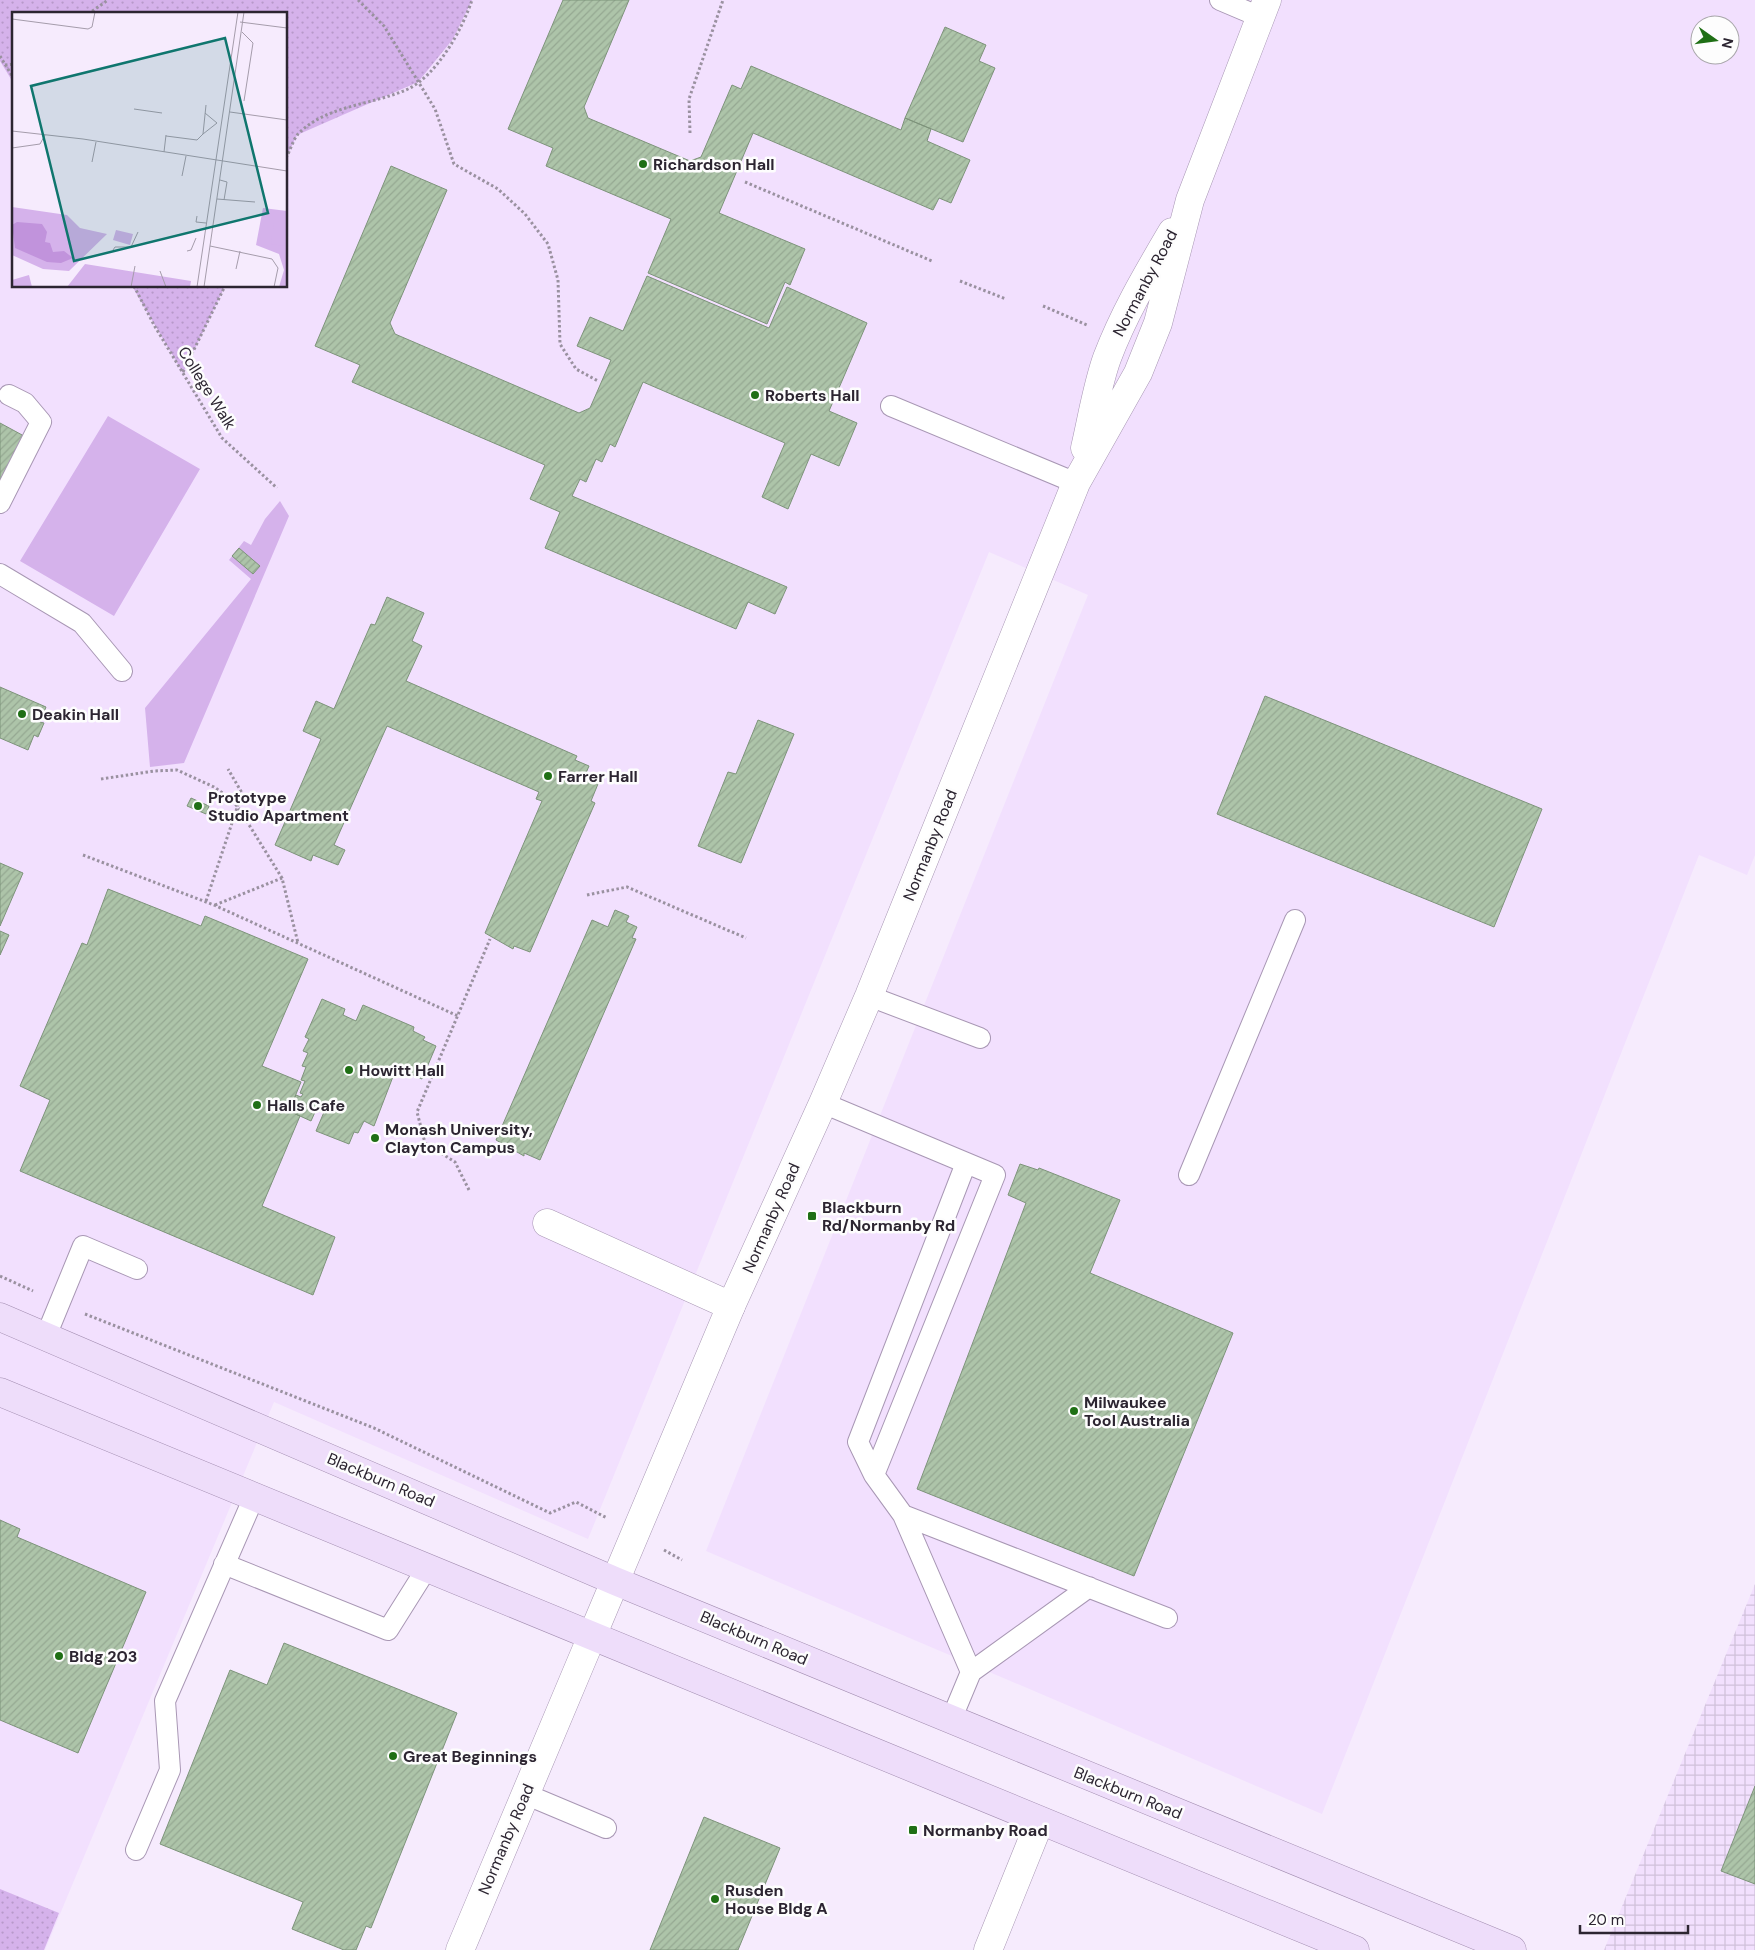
<svg xmlns="http://www.w3.org/2000/svg" width="1755" height="1950" font-family="'DM Sans',sans-serif">
	<style>
		.built { fill: #f2e0fe; fill-rule: evenodd }
		.industrial { fill: url(#industrial-grid) }
		.park { fill: url(#park-dots) }
		.garden { fill: #d5b2eb }
		.building { fill: url(#building-hatch); stroke: #7d937a }
		.lines { fill: none; stroke-linecap: round; stroke-linejoin: round }
		.service-casing { stroke: #a897b4; stroke-width: 22 }
		.minor-casing { stroke: #a897b4; stroke-width: 29 }
		.tertiary-casing { stroke: #a897b4; stroke-width: 29 }
		.primary-casing { stroke: #a38eb1; stroke-width: 29 }
		.path { stroke: #9a91a0; stroke-width: 3; stroke-dasharray: 2.5 2.5; stroke-linecap: butt }
		.service { stroke: #fff; stroke-width: 20 }
		.minor { stroke: #fff; stroke-width: 28 }
		.tertiary { stroke: #fff; stroke-width: 28 }
		.primary { stroke: #eeddfa; stroke-width: 28 }
		.poi-dot { fill: #1f6f15; stroke: #fdfdfd; stroke-width: 2 }
		.labels { text-anchor: middle; dominant-baseline: central; stroke-width: 5; stroke-linejoin: round; paint-order: stroke }
		.poi-label { font-size: 16px; font-weight: bold; fill: #2c2531; stroke: #fdfdfd; text-anchor: start }
		.street-label { font-size: 16px; fill: #2c2531; stroke: #fdfdfd }
		.inset-road { fill: none; stroke: #a59cab; stroke-width: 1 }
		.view { fill: #0f766e; fill-opacity: 0.15; stroke: #0f766e; stroke-width: 2.5 }
		.inset-edge { fill: none; stroke: #2c2531; stroke-width: 2.5 }
	</style>
	<defs>
		<pattern id="industrial-grid" width="8" height="8" patternUnits="userSpaceOnUse" patternTransform="scale(1.25)"><rect width="8" height="8" fill="#f2e0fe"/><path d="M0 4h8M4 0v8" fill="none" stroke="#d0c0da"/></pattern>
		<pattern id="park-dots" width="8" height="8" patternUnits="userSpaceOnUse" patternTransform="scale(1.25)"><rect width="8" height="8" fill="#d5b2eb"/><path d="M2 2h.1M6 6h.1" fill="none" stroke="#b799ca" stroke-width="1.8" stroke-linecap="round"/></pattern>
		<pattern id="building-hatch" width="6" height="6" patternUnits="userSpaceOnUse" patternTransform="scale(1.25)"><rect width="6" height="6" fill="#adc4a9"/><path d="M-1 1l2-2M0 6l6-6M5 7l2-2" fill="none" stroke="#95a892"/></pattern>
	</defs>
	<rect width="100%" height="100%" fill="#f6ebfd"/>
	<!-- built -->
	<path class="built" d="M0,0H1755V855L1747,875L1699,855L1322,1814L706,1551L1088,595L989,552L588,1539L274,1402L45,1950H0ZM14,14H286V286H14ZM1700,25H1730V55H1700Z"/>
	<!-- industrial -->
	<path class="industrial" d="M1755,1584V1950H1604Z"/>
	<!-- park -->
	<path class="park" d="M0,0H472L453,39L418,82L297,135L286,158V14H14V84L0,61Z
		M132,286H225L183,373Z
		M0,1889L59,1913L44,1950H0Z"/>
	<!-- garden -->
	<path class="garden" d="M108,416L200,469L114,616L20,561Z
		M280,501L289,516L184,763L150,767L145,708L251,579L229,560L244,541L251,545L265,519Z"/>
	<!-- building -->
	<path class="building" d="M563,0H629L584,107L588,118L690,161L701,157L732,85L741,89L751,66L901,130L905,118L931,129L927,141L970,160L951,203L939,198L933,210L753,133L719,213L805,249L790,285L785,282L767,324L648,273L671,219L546,166L553,148L508,129Z
		M945,27L986,45L979,61L995,68L963,142L905,118Z
		M391,166L447,190L390,323L395,334L579,413L590,408L611,360L577,346L590,317L623,331L647,276L769,328L787,287L867,323L829,411L857,423L839,466L811,454L788,509L762,497L785,443L643,382L615,447L610,444L602,462L596,459L586,482L580,479L572,496L787,587L775,614L748,602L736,629L545,548L560,512L530,499L545,465L352,382L360,365L315,346Z
		M0,423L24,436L0,482Z
		M239,548L260,566L253,574L232,556Z
		M387,597L424,613L412,641L422,646L406,681L577,756L575,760L589,766L586,773L600,779L591,801L595,803L530,952L514,946L513,949L485,933L542,801L536,799L539,792L387,726L334,845L345,850L338,865L313,855L311,861L275,845L321,739L303,731L316,701L334,709L371,624L375,625Z
		M0,687L46,707L40,722L44,723L38,737L34,735L28,750L0,738Z
		M1265,696L1542,809L1494,927L1217,814Z
		M758,720L794,734L741,863L698,846L728,772L736,774Z
		M191,798L209,806L206,814L187,806Z
		M0,863L23,873L0,926Z
		M108,889L201,926L205,916L308,959L262,1066L301,1082L289,1111L300,1116L262,1206L335,1237L313,1295L20,1171L50,1100L20,1086L82,943L87,945Z
		M615,910L629,916L626,922L637,927L632,938L636,939L540,1160L524,1153V1156L496,1140L592,920L608,927Z
		M0,931L9,935L0,955Z
		M322,999L345,1009L343,1015L356,1021L363,1005L414,1027L413,1031L425,1037L423,1040L436,1046L422,1079L394,1066L391,1073L394,1074L374,1126L364,1121L358,1133L354,1132L349,1144L316,1131L327,1105L320,1101L311,1121L289,1111L296,1095L301,1097L303,1094L300,1093L305,1081L301,1080L306,1067L302,1066L308,1053L303,1051L309,1039L305,1037Z
		M1020,1164L1038,1170L1039,1168L1120,1200L1090,1273L1233,1333L1134,1576L917,1489L1026,1203L1008,1195Z
		M0,1520L20,1529L17,1537L146,1592L78,1753L0,1720Z
		M284,1643L457,1713L371,1928L366,1926L356,1950H344L292,1929L303,1902L160,1844L230,1670L267,1685Z
		M1755,1786V1884L1721,1871Z
		M704,1817L780,1848L738,1950H650Z"/>
	<g class="lines">
		<!-- service casing -->
		<g class="service-casing">
			<path id="service" d="M1220,0L1260,17
				M891,406L1076,483
				M0,503L41,422L25,403L9,395
				M0,574L82,623L122,671
				M869,996L980,1038
				M823,1103L995,1175L874,1475
				M966,1163L858,1442L874,1475L903,1515L1167,1618
				M1189,1175L1295,920
				M46,1336L83,1246L137,1269
				M903,1515L971,1672L1089,1587
				M224,1564L388,1630L427,1568
				M951,1720L971,1672
				M525,1794L606,1828
				M136,1850L170,1770L165,1701L254,1497"/>
		</g>
		<!-- minor casing -->
		<g class="minor-casing">
			<path id="minor" d="M547,1223L731,1306
				M460,1950L592,1636
				M988,1950L1040,1821"/>
		</g>
		<!-- tertiary casing -->
		<g class="tertiary-casing">
			<path id="tertiary" d="M1085,448C1092,418 1097,386 1107,358C1124,313 1148,273 1172,232
				M592,1636L731,1306L823,1103L869,996L1076,483L1138,373L1158,323L1190,200L1267,0"/>
		</g>
		<!-- primary casing -->
		<g class="primary-casing">
			<path id="primary" d="M0,1317L615,1581L1512,1950
				M0,1392L1355,1950"/>
		</g>
		<!-- path -->
		<path class="path" d="M358,0L384,26L435,109L454,164L498,189L525,214L548,244L558,280L560,344L576,369L598,381
			M88,14L108,0
			M0,56L14,79
			M5,65L14,64
			M690,133L689,99L723,0
			M286,158C290,151 293,140 298,134C326,105 373,105 408,89C437,75 462,30 472,0
			M745,182L932,261
			M960,281L1006,299
			M134,286L154,325L222,438L277,488
			M1043,306L1087,325
			M183,372L225,286
			M101,779L154,771L177,770L214,787L227,796L238,807L282,878L298,943
			M83,855L214,905L458,1016
			M587,895L627,887L746,938
			M206,901L242,793L228,769
			M215,905L282,878
			M469,1190L455,1162L425,1143L417,1112L490,939
			M0,1276L33,1291
			M85,1314L374,1428L550,1513L576,1502L607,1518
			M664,1550L682,1560"/>
		<!-- service -->
		<use href="#service" class="service"/>
		<!-- minor -->
		<use href="#minor" class="minor"/>
		<!-- tertiary -->
		<use href="#tertiary" class="tertiary"/>
		<!-- primary -->
		<use href="#primary" class="primary"/>
	</g>
	<!-- markers -->
	<g class="poi-dot">
		<circle cx="643" cy="164" r="5"/>
		<circle cx="755" cy="395" r="5"/>
		<circle cx="22" cy="714" r="5"/>
		<circle cx="548" cy="776" r="5"/>
		<circle cx="198" cy="806" r="5"/>
		<circle cx="349" cy="1070" r="5"/>
		<circle cx="257" cy="1105" r="5"/>
		<circle cx="375" cy="1138" r="5"/>
		<rect x="807" y="1211" width="10" height="10" rx="2.5"/>
		<circle cx="1074" cy="1411" r="5"/>
		<circle cx="59" cy="1656" r="5"/>
		<circle cx="393" cy="1756" r="5"/>
		<rect x="908" y="1825" width="10" height="10" rx="2.5"/>
		<circle cx="715" cy="1899" r="5"/>
	</g>
	<g class="labels">
		<!-- poi labels -->
		<g class="poi-label">
			<text x="653" y="164">Richardson Hall</text>
			<text x="765" y="395">Roberts Hall</text>
			<text x="32" y="714">Deakin Hall</text>
			<text x="558" y="776">Farrer Hall</text>
			<text x="208" y="797">Prototype<tspan x="208" dy="18">Studio Apartment</tspan></text>
			<text x="359" y="1070">Howitt Hall</text>
			<text x="267" y="1105">Halls Cafe</text>
			<text x="385" y="1129">Monash University,<tspan x="385" dy="18">Clayton Campus</tspan></text>
			<text x="822" y="1207">Blackburn<tspan x="822" dy="18">Rd/Normanby Rd</tspan></text>
			<text x="1084" y="1402">Milwaukee<tspan x="1084" dy="18">Tool Australia</tspan></text>
			<text x="69" y="1656">Bldg 203</text>
			<text x="403" y="1756">Great Beginnings</text>
			<text x="923" y="1830">Normanby Road</text>
			<text x="725" y="1890">Rusden<tspan x="725" dy="18">House Bldg A</tspan></text>
		</g>
		<!-- street labels -->
		<g class="street-label">
			<text transform="translate(1145 283) rotate(-62)">Normanby Road</text>
			<text transform="translate(207 388) rotate(58)">College Walk</text>
			<text transform="translate(930 845) rotate(-68)">Normanby Road</text>
			<text transform="translate(771 1218) rotate(-66)">Normanby Road</text>
			<text transform="translate(381 1480) rotate(23)">Blackburn Road</text>
			<text transform="translate(754 1638) rotate(23)">Blackburn Road</text>
			<text transform="translate(1128 1793) rotate(22)">Blackburn Road</text>
			<text transform="translate(506 1839) rotate(-67)">Normanby Road</text>
		</g>
	</g>
	<!-- overview -->
	<g transform="translate(12 12)">
		<rect width="275" height="275" fill="#f6ebfd"/>
		<path d="M0,195L55,203L68,216L95,222L57,259L31,257L0,243ZM251,196L275,199V275H267L272,258L267,242L244,233ZM73,252L179,269L178,275H55Z" fill="#d5b2eb"/>
		<path d="M268,205L275,206L272,234L259,232L262,209L267,210ZM104,218L121,222L118,233L101,228ZM17,263L20,275H0V268Z" fill="#d5b2eb"/>
		<path d="M5,210L30,212L35,220L33,230L38,231L41,240L52,239L61,246L49,251L35,250L3,236L0,213Z" fill="#c193dc"/>
		<path class="inset-road" d="M0,7L76,17L80,15L83,0M228,10L275,16M230,20L241,31L232,89M122,97L150,101M218,100L275,108M0,119L71,127L275,159M191,122L205,111L193,101M154,124L185,128L191,122L194,93M0,136L28,132L33,123M152,140L154,123M80,150L84,130M170,164L174,144M208,168L215,170L212,188M205,187L243,190M185,204L184,210L194,211M198,234L260,247L266,256L262,275M101,238L103,235H119L126,220M175,239L179,238L184,226M224,257L228,239M148,259L154,275M119,275L123,254M185,275L226,0M192,275L232,0"/>
		<path class="view" d="M213,26L256,201L62,249L19,74Z"/>
		<rect width="275" height="275" class="inset-edge"/>
	</g>
	<!-- north arrow -->
	<g transform="translate(1715 40) rotate(104)"><circle r="24" fill="#fdfdfd" stroke="#a9a7ab"/>
	<path d="M0-4L9 19L0 12L-9 19Z" fill="#1f6f15"/>
	<text y="-8" font-size="14" font-weight="bold" text-anchor="middle" fill="#2c2531">N</text>
	</g>
	<!-- scale -->
	<path d="M1580 1925v8h108v-8" fill="none" stroke="#2c2531" stroke-width="2.5"/>
	<text x="1588" y="1925" font-size="15" fill="#2c2531" stroke="#fdfdfd" stroke-width="4" paint-order="stroke">20 m</text>
</svg>
